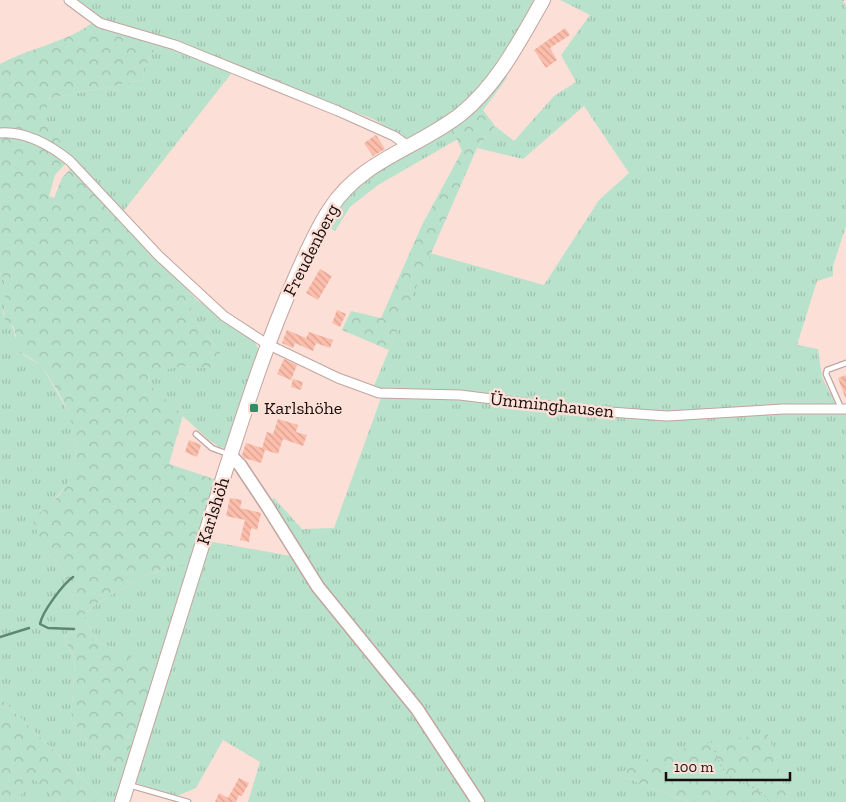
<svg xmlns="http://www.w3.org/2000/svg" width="846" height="802" font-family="'Zilla Slab',serif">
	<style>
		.grass { fill: url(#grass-tufts) }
		.forest { fill: url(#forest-crowns) }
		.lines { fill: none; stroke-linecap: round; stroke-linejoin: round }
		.stream { stroke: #5f8871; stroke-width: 2.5 }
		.building { fill: url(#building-back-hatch) }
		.lane-casing { stroke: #c1a59e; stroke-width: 7 }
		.street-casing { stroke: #c1a59e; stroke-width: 11 }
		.secondary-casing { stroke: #c1a59e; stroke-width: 15 }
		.primary-casing { stroke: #c1a59e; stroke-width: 16 }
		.path { stroke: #b19a94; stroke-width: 1; stroke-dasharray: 1 4; stroke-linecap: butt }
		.lane { stroke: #fff; stroke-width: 4.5 }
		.street { stroke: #fff; stroke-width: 9 }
		.secondary { stroke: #fff; stroke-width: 12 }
		.primary { stroke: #fff; stroke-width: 14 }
		.poi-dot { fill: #2f8e67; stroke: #fcdfd7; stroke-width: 2 }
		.labels { text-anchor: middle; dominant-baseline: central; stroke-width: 5; stroke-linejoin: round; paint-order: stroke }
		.street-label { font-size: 18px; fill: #170d0b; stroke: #fcdfd7 }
		.poi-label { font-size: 18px; fill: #170d0b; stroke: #fcdfd7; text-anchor: start }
	</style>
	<defs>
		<pattern id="grass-tufts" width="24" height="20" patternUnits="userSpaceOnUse" patternTransform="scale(1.25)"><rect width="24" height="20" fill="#b9e2cc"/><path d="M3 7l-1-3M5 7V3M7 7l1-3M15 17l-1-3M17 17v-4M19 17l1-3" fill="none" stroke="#9ec1ae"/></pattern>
		<pattern id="forest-crowns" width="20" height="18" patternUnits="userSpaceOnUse" patternTransform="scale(1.25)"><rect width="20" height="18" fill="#b9e2cc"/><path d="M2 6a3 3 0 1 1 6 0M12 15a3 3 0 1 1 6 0" fill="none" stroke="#9ec1ae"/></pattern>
		<pattern id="building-back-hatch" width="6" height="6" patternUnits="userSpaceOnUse" patternTransform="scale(1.25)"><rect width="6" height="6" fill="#fdbdab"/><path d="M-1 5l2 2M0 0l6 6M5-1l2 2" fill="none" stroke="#d8a192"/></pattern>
	</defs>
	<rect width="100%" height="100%" fill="#fcdfd7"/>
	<!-- grass -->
	<path class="grass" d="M71,0H534C513,38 494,80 460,109C446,121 426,129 410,138H404L373,119L110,25Z
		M560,0H843L846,8V226L833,266V276L817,281L797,345L818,349L822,377L837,407L846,409V802H789L768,735L619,775L688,802H478L347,624L266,504L274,498L302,529L334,528L381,398L373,388L430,253L544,285L599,200L629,173L584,106L523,159L477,148L495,126L514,141L554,96L576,82L561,55L590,15Z
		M151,41L234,70L122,213L63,154L47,121V99L143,80L144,69L154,51Z
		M451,126L458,139L378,185L350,207L335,231L324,225L360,181Z
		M0,273C8,284 7,301 3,314C14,327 17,333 14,349L42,366L71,417L76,439L75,464L69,482L46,510L44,551L59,564L76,605V623L64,638L75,659L71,719L87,740L125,777L117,802H107L0,698Z
		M196,299L255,342L259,351L227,448L219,447L209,440L165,400L152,387L147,373L182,366L211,368L222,356L215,345L188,315Z
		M208,541L296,557L393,679L474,802H248L260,762L223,740L196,788L177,796L132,782Z
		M166,566H190L158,670L135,662L119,650L99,643L83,616C100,596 128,589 148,573L155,574Z
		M29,773L58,802H18Z"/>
	<!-- forest -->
	<path class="forest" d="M92,23L103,28L151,41L154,51L144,69L143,80L47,99V121L63,146L58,154L67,162L55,175L49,196L54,198L62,178L72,167L196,299L188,315L215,345L222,356L217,364L211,368L182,366L147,374L152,387L183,415L169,464L217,480L190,566H166L155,574L148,573C128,589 100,596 83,616L99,643L119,650L125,649L135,662L141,660L158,670L125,777L87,740L71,719L75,659L64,638L76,623V605L59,564L44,551L32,518C85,486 86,436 55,387C51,381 47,373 42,367C36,360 22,354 13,349L16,335L13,326L6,323C0,307 11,288 0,273V64C27,49 69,41 92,23Z
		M505,74L507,78L483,110L495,126L477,148L389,350L342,330L351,311L381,318L422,225L462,151L451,126Z
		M0,698L107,802H58L29,774L18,802H0Z
		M768,734L789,802H688L619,775C648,750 729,739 768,734Z"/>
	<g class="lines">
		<!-- stream -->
		<path class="stream" d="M73,577C63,584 42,612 40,624L48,628L74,629
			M0,637L29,628"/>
	</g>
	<!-- building -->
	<path class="building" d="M565,28L570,35L550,48L557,60L546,68L534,50Z
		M376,135L385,149L373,156L364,143Z
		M320,269L332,276L318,300L306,293Z
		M337,310L346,314L340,327L332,323Z
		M287,330L306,338L309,332L333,340L330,348L316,343L313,351L295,343L293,348L282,343Z
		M284,359L297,365L291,380L277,374Z
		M846,375V397H845L838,378Z
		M293,379L303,382L301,390L291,387Z
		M278,419L298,425L296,432L307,435L303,446L283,439L278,454L265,450L261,463L244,458L242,455L246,443L262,448L267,432L273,434Z
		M189,440L201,445L197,457L185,452Z
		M230,498L242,500L240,508L261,513L257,530L251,528L249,542L240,540L245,520L226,516Z
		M239,778L249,783L242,796L239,795L236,802H215L219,793L228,798Z"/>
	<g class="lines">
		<!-- lane casing -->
		<g class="lane-casing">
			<path id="lane" d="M841,408L826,374L827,370L846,363
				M196,434L212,448L228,454
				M129,785L188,802"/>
		</g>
		<!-- street casing -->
		<g class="street-casing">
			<path id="street" d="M69,0L100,23L175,45L338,111L394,136L408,146
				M0,133C26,131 50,145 70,161L159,256L224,316L267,344L338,378L379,393L460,395L581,410L667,416L783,409H846"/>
		</g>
		<!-- secondary casing -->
		<g class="secondary-casing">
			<path id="secondary" d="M230,455L240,465L266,504L318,587L417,709L478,802"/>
		</g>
		<!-- primary casing -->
		<g class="primary-casing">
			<path id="primary" d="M122,802C156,693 190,584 224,475C246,407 267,341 296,276C306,254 316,230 330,209C361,160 418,148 461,114C498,84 520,40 543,0"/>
		</g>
		<!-- path -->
		<path class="path" d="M843,0L846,7
			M715,751C718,761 723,772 732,778C745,786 761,786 769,802"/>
		<!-- lane -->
		<use href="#lane" class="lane"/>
		<!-- street -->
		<use href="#street" class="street"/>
		<!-- secondary -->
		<use href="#secondary" class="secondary"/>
		<!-- primary -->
		<use href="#primary" class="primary"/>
	</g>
	<!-- markers -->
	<rect class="poi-dot" x="249" y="403" width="10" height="10" rx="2.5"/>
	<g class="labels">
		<!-- street labels -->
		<g class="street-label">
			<text transform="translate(311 250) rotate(-63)">Freudenberg</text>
			<text transform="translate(552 405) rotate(6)">Ümminghausen</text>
			<text transform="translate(213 511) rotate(-72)">Karlshöh</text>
		</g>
		<!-- poi labels -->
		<g class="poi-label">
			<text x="264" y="408">Karlshöhe</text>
		</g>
	</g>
	<!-- scale -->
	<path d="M666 772v8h124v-8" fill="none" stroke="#170d0b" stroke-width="2.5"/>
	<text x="674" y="772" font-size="15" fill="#170d0b" stroke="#fcdfd7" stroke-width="4" paint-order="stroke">100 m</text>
</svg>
